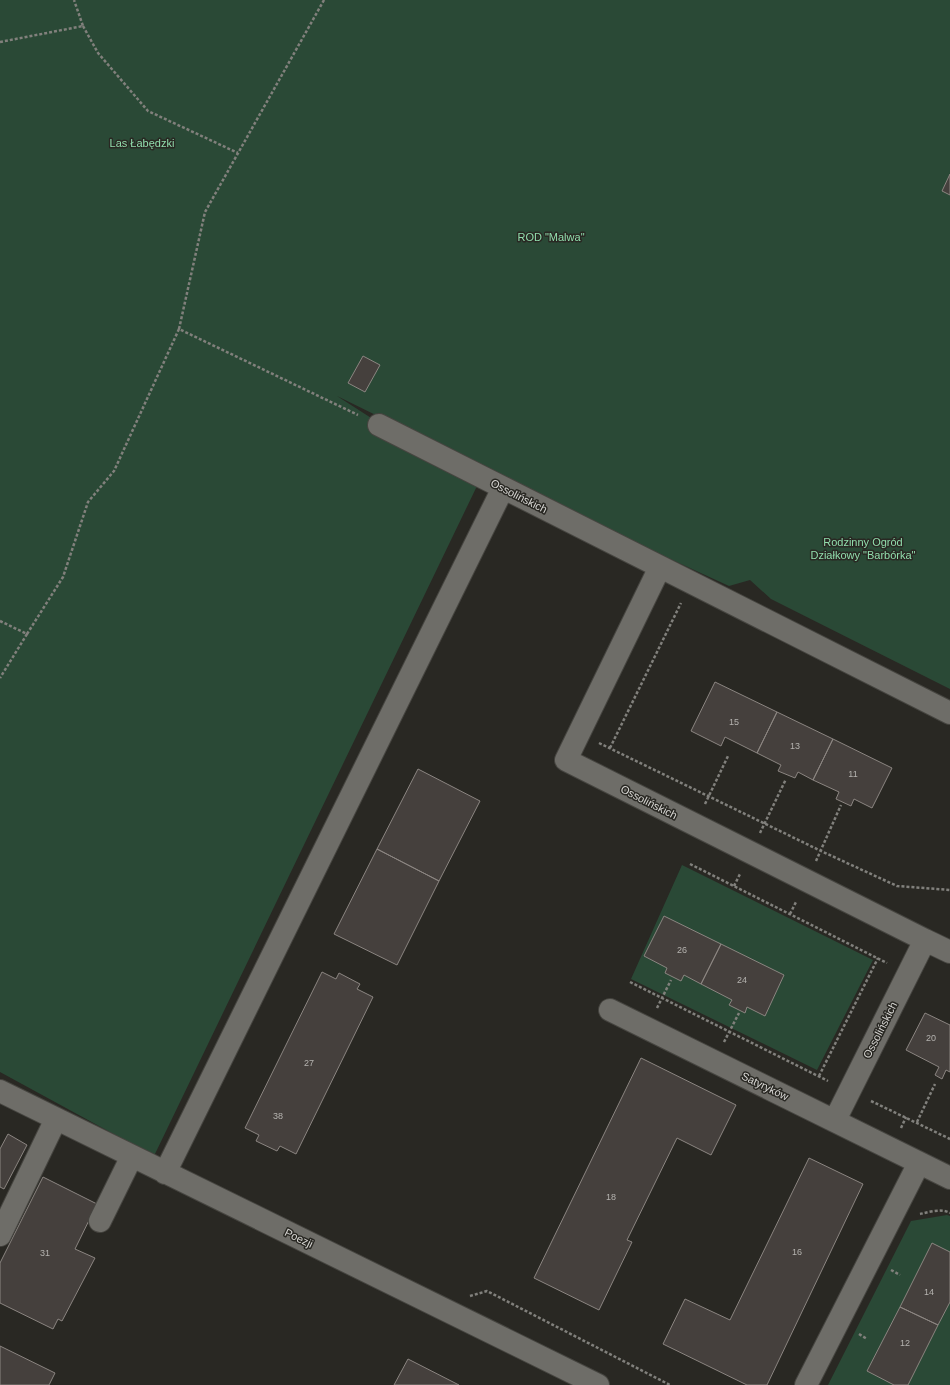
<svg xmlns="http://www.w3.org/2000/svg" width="950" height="1385" font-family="Helvetica,sans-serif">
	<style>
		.green { fill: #2a4936 }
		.building { fill: #45403d; stroke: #8b8581 }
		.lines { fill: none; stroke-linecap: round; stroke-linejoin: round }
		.minor-casing { stroke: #464540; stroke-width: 24 }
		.path { stroke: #81807c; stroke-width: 2.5; stroke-dasharray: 3 2; stroke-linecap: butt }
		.minor { stroke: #6e6d68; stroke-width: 22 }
		.labels { text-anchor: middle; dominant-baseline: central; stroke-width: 3; stroke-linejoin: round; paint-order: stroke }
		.number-label { font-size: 9px; fill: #b4b2af }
		.park-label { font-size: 11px; fill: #91dead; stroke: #292823 }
		.street-label { font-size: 11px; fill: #d9d8d5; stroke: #292823 }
	</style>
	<rect width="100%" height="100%" fill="#292823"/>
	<!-- green -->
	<path class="green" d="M0,0H950V689L771,599L750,580L729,586L642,546L337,396L477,486L154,1156L0,1072Z
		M682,865L873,960L817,1070L631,979Z
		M947,1215L950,1216V1385H828L911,1221Z"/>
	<!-- building -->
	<path class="building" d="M950,174V195L942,191Z
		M363,356L380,365L365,392L348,383Z
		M715,682L777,712L757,753L725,737L721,746L691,731Z
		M777,712L833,739L813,780L798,772L795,778L778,771L781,765L757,753Z
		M833,739L892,768L872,808L854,799L851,806L836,799L839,792L813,780Z
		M418,769L480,801L439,881L377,849Z
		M377,849L439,881L397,965L334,934Z
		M664,916L721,944L701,984L684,975L681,981L665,973L667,968L644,956Z
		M721,944L784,975L765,1016L747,1007L745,1013L729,1005L732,1000L701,984Z
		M322,972L336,979L339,973L360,984L357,989L373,997L296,1154L280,1146L277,1151L256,1141L259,1135L245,1128Z
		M925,1013L950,1025V1072L946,1070L942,1079L935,1075L939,1067L906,1050Z
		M641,1058L736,1105L711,1155L677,1138L627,1240L632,1242L599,1310L534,1278Z
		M8,1134L27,1145L4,1189L0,1187V1149Z
		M809,1158L863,1184L767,1385H747L663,1344L685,1299L730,1320Z
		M43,1177L97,1204L75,1249L95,1258L62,1321L58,1319L53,1329L0,1303V1263Z
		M932,1243L950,1252V1302L938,1325L900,1307Z
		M900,1307L938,1325L908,1385H894L867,1371Z
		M0,1346L55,1373L49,1385H0Z
		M408,1359L459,1385H394Z"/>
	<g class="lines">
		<!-- minor casing -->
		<g class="minor-casing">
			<path id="minor" d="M379,425L950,713
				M660,567L566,760L925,940
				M610,1010L950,1178
				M0,1091L598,1385
				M835,1120L925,940L950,952
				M165,1173L503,488
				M100,1221L132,1156
				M0,1235L56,1119
				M806,1385L919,1163"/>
		</g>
		<!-- path -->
		<path class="path" d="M324,0L205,212L179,329L358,415
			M83,26L98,53L148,111L238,153
			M0,42L83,26L74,0
			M0,621L27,634L0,678
			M27,634L63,577L88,502L114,471L179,329
			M599,743L821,851L897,886L950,890
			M610,748L681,603
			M705,804L728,756
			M760,833L786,779
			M816,861L841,805
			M690,864L887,963
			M734,886L740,874
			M790,914L796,902
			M630,982L828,1081
			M657,1008L671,980
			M724,1042L739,1013
			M819,1076L878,958
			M871,1101L950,1139
			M917,1122L935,1084
			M901,1128L906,1117
			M920,1214C929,1212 941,1208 950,1213
			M891,1270L900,1275
			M470,1296L487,1291L670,1385
			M859,1334L867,1339"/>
		<!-- minor -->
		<use href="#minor" class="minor"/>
	</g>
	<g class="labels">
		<!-- number labels -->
		<g class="number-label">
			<text x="734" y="722">15</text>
			<text x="795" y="746">13</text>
			<text x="853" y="774">11</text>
			<text x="682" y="950">26</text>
			<text x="742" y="980">24</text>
			<text x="931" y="1038">20</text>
			<text x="309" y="1063">27</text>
			<text x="278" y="1116">38</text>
			<text x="611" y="1197">18</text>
			<text x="797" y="1252">16</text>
			<text x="45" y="1253">31</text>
			<text x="929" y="1292">14</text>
			<text x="905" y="1343">12</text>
		</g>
		<!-- park labels -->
		<g class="park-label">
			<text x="142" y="143">Las Łabędzki</text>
			<text x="551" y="237">ROD "Malwa"</text>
			<text x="863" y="542">Rodzinny Ogród<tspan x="863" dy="13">Działkowy "Barbórka"</tspan></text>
		</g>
		<!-- street labels -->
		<g class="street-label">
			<text transform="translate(519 496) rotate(27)">Ossolińskich</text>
			<text transform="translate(649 802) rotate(27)">Ossolińskich</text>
			<text transform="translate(880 1030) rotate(-63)">Ossolińskich</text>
			<text transform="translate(765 1086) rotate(26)">Satyryków</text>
			<text transform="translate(299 1238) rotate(26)">Poezji</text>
		</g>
	</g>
</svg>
